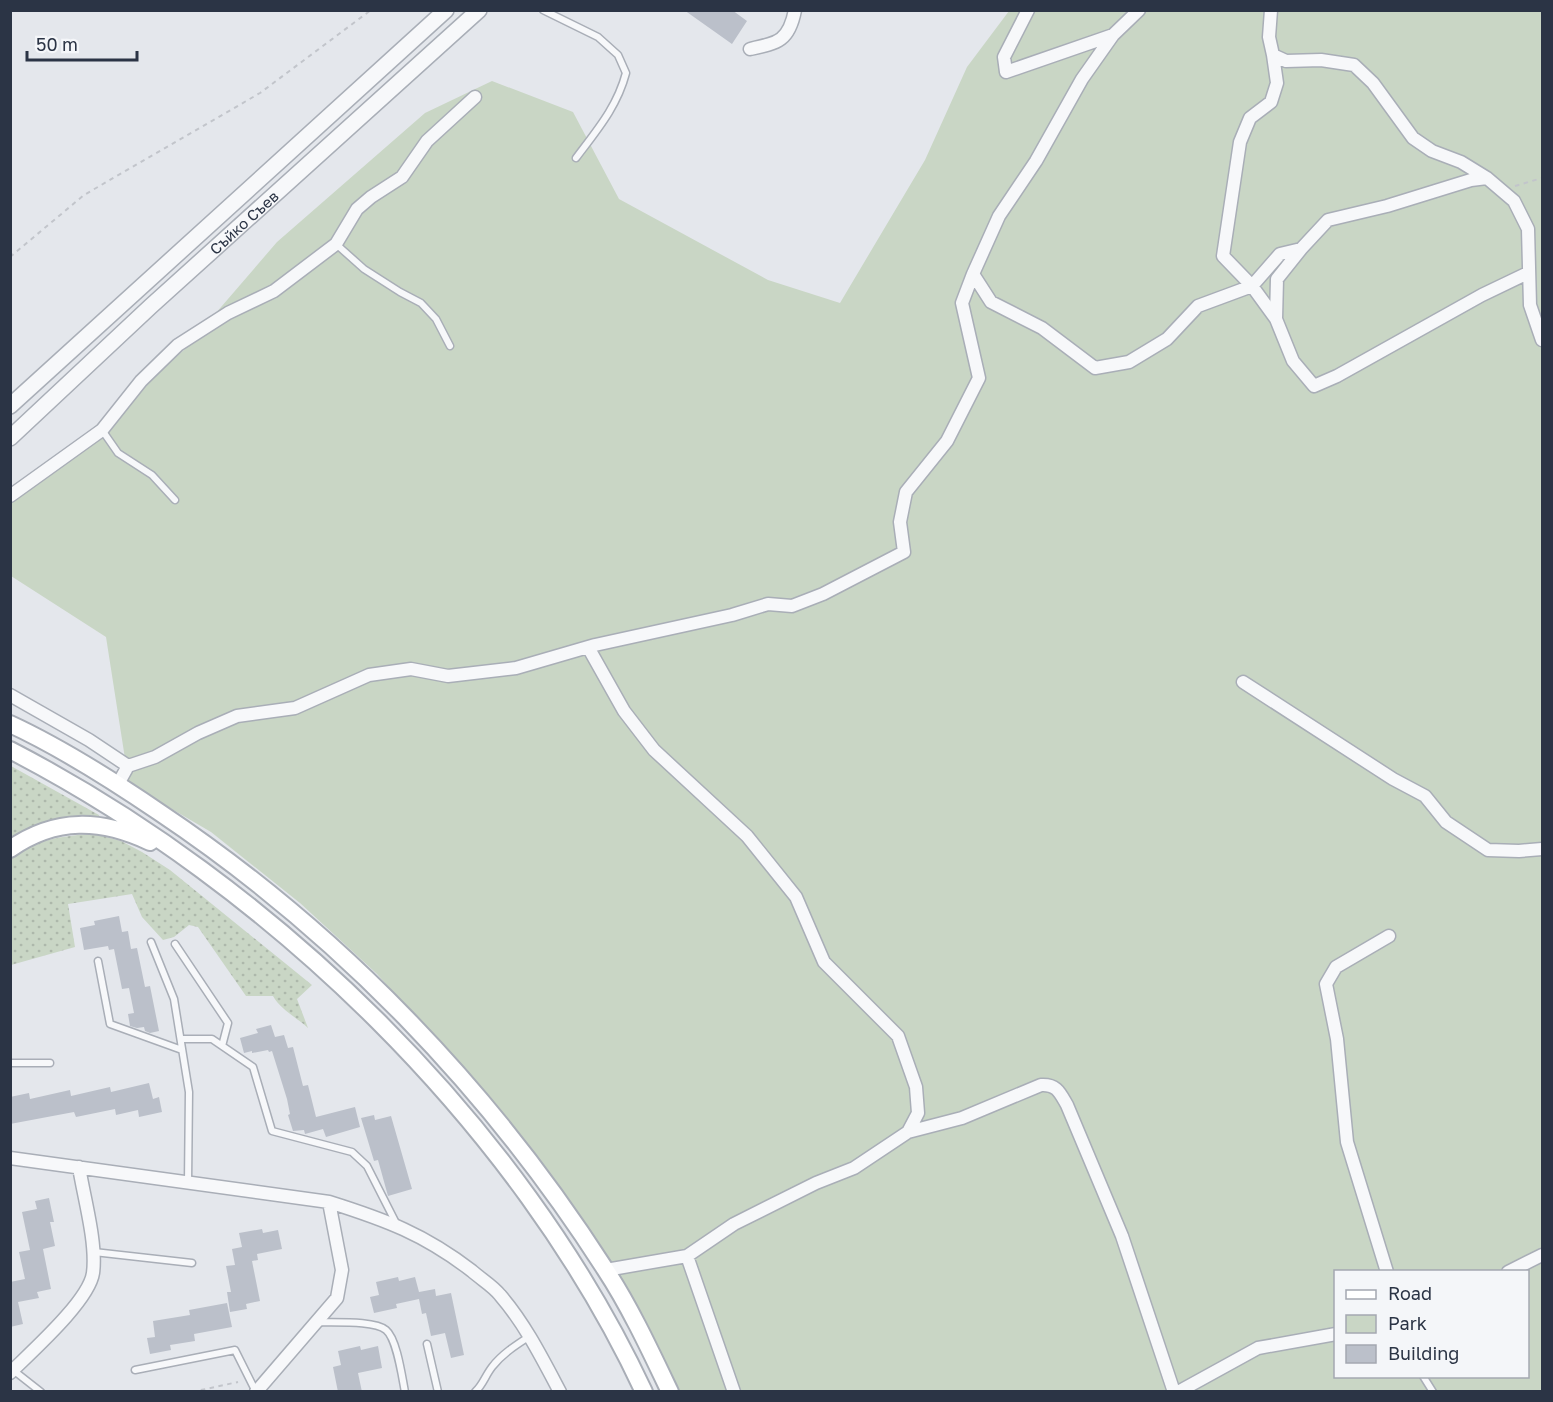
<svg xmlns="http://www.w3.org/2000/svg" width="1553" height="1402" font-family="'Golos Text',sans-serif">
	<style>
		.grass { fill: url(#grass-dots) }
		.green { fill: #c9d6c5; fill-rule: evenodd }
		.building { fill: #bbc0ca }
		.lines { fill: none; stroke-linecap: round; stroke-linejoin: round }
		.service-casing { stroke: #a9aeb7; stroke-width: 9 }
		.minor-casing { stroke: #a9aeb7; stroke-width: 15 }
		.tertiary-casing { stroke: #a9aeb7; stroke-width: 18 }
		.secondary-casing { stroke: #a9aeb7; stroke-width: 20 }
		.path { stroke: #c2c5cb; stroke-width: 2; stroke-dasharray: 4.5 4.5; stroke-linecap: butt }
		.service { stroke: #f7f8fa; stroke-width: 6 }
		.minor { stroke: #f7f8fa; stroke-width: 12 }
		.tertiary { stroke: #f7f8fa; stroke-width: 15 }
		.secondary { stroke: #fff; stroke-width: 16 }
		.labels { text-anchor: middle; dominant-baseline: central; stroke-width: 5; stroke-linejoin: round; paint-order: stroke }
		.street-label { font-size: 15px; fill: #2b3445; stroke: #f4f6f9 }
	</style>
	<defs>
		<pattern id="grass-dots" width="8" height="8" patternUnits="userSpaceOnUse" patternTransform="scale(1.5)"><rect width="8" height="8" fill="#c9d6c5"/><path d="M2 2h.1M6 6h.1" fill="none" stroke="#adb8ab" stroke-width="1.8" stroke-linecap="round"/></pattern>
	</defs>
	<rect width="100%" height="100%" fill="#e4e7ec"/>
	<!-- grass -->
	<path class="grass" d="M11,766L99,815L100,818L11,841Z
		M94,834L121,841L142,852L170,870L312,985L297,999L308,1028C296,1017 280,1009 273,996H246L198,927L189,925L174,937L163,940L142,917L132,894L68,904L75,947L11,965V858C34,840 65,835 94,834Z"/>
	<!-- green -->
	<path class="green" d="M1009,11H1542V1391H679L664,1360L458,1065L377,974L300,903L211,832L129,784L106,637L11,576L10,499L184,350L277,242L425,113L492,81L573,112L619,199L768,280L840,303L925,160L967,67ZM1336,1272H1528V1376H1336Z"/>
	<!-- building -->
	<path class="building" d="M684,10H732L747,21L732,44Z
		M119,916L122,932L128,931L131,949L137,948L145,987L150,986L159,1031L150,1033L145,1031L144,1027L137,1028L130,1026L128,1014L134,1013L129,988L122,989L114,949L109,950L108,946L84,950L80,928L95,925L94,921Z
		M271,1025L275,1037L284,1035L288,1048L293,1047L303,1086L308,1085L316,1117L355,1107L360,1127L326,1137L323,1129L305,1134L304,1130L293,1131L288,1115L290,1114L287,1099L272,1051L269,1052L268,1050L252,1053V1051L244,1053L240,1038L258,1033L256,1029Z
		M149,1083L153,1099L159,1097L162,1112L139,1117L138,1110L116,1115L115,1109L76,1117L74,1112L10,1124V1097L29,1093L30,1099L70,1090L71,1096L110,1087L111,1092Z
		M374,1115L375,1120L391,1116L412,1189L388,1196L378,1160L374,1161L361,1118Z
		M49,1198L54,1222H50L55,1246L43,1249L51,1289L37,1292L39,1298L18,1302L23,1324L10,1327V1282L25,1279L19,1252L30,1250L22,1212L37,1209L35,1201Z
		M262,1229L263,1233L278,1230L282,1249L257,1254L258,1260L252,1261L260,1301L246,1304L247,1309L230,1312L227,1292H231L226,1266L235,1265L232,1249L242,1247L239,1233Z
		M398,1277L399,1281L415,1277L419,1292L435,1289L436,1296L451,1293L464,1355L451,1358L445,1333L431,1336L426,1313L422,1314L419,1299L396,1304L397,1308L374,1313L370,1297L379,1295L376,1282Z
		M227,1303L232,1327L194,1334L195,1341L170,1345L171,1350L150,1354L147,1338L155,1337L153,1321L190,1315L189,1310Z
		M360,1346L361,1350L378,1346L382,1368L358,1373L362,1392H338L333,1367L341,1365L338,1351Z"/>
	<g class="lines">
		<!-- service casing -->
		<g class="service-casing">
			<path id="service" d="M543,10L598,37L618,55L626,73C617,107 597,130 576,158
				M336,244L364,269L400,292L421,303L436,319L450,346
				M102,430L118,453L152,475L175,500
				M151,942L174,999L189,1092L188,1182
				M175,944L228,1023L222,1046
				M98,961L110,1024L182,1050
				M181,1039H212L253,1067L272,1131L352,1152L367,1166L397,1225
				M10,1063H50
				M94,1252L192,1263
				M316,1322C332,1323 374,1320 386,1330C397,1339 402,1377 405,1392
				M427,1344L438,1392
				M13,1370L41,1392
				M135,1370L235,1350L256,1392
				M1423,1376L1433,1392
				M475,1392C483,1385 485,1376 492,1367C502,1354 516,1345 530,1336"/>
		</g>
		<!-- minor casing -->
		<g class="minor-casing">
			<path id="minor" d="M1028,10L1004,57L1006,72L1113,35
				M1271,10L1269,37L1273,55L1286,61L1321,60L1354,65L1373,83L1413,138L1432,151L1461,162L1487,178L1514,201L1528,229L1530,305L1542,340
				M750,49C778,43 789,41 795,10
				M1273,55L1277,83L1271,102L1250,118L1240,142L1223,256L1252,286L1276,319
				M1487,178L1471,180L1387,206L1328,220L1301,249L1277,279L1276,319L1293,361L1314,386L1337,376L1482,295L1528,273
				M973,274L991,302L1042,328L1095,368L1129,362L1167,339L1198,306L1252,286L1280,254L1301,249
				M10,496L102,430L141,381L178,345L228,313L274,291L336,244L357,209L371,197L402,177L427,141L475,97
				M588,647L624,711L654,750L747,836L796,897L824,962L898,1036L916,1087L918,1113L908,1132
				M1243,682L1393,779L1425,796L1446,822L1488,850L1519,851L1542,849
				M10,695L89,740L128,766
				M118,784L128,766L155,757L198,733L237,716L295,708L369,675L411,669L448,676L516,668L595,645L732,615L768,604L792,606L823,594L904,552L900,522L906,492L947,441L979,378L962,303L973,274L999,216L1036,161L1082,79L1113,35L1139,10
				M10,1158L329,1202C386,1220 424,1234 472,1271C481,1279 493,1286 500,1295C525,1324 542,1358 560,1392
				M687,1256L734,1392
				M606,1270L687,1256L734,1224L816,1183L854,1168L908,1132L962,1118L1041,1085C1057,1084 1060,1093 1067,1105L1122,1236L1174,1392
				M1387,1272L1347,1142L1337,1039L1326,984L1336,967L1389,936
				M1508,1272L1542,1255
				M10,1373C31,1352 89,1301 93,1273C97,1243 84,1198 79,1167
				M256,1392L337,1298L342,1270L329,1202
				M1178,1392L1258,1348L1336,1334"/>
		</g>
		<!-- tertiary casing -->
		<g class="tertiary-casing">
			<g id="tertiary">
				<path d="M10,406L446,10"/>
				<path id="s1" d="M10,438L151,306L479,10"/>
			</g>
		</g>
		<!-- secondary casing -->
		<g class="secondary-casing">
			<path id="secondary" d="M10,724C62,748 112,780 159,812C337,931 489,1088 605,1269C630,1307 650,1350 670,1392
				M10,750C271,885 519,1124 644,1392
				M10,849C56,817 101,819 150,842"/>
		</g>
		<!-- path -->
		<path class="path" d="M1515,186L1542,178
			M10,257L84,195L260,93L371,10
			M192,1392L238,1382"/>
		<!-- service -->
		<use href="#service" class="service"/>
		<!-- minor -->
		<use href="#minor" class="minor"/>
		<!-- tertiary -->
		<use href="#tertiary" class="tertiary"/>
		<!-- secondary -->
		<use href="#secondary" class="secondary"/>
	</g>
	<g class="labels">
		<!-- street labels -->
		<g class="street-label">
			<text stroke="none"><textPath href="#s1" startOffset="318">Съйко Съев</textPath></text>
		</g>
	</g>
	<!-- border -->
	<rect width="1553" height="1402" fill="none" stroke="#2b3445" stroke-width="24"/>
	<!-- legend -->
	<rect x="1334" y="1270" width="195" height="108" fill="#f4f6f9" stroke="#a4a8b1" stroke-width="1.5"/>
	<rect x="1346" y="1290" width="30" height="9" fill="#ffffff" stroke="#a4a8b1" stroke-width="1.5"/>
	<text x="1388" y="1300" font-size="18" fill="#2b3445">Road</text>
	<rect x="1346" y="1315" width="30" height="18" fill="#c9d6c5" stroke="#a4a8b1" stroke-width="1.5"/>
	<text x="1388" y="1330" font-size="18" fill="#2b3445">Park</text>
	<rect x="1346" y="1345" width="30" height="18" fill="#bbc0ca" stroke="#a4a8b1" stroke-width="1.5"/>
	<text x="1388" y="1360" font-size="18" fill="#2b3445">Building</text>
	<!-- scale -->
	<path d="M27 51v9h110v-9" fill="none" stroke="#2b3445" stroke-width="3"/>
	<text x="36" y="51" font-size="18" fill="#2b3445" stroke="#f4f6f9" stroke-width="4.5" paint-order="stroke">50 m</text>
</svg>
